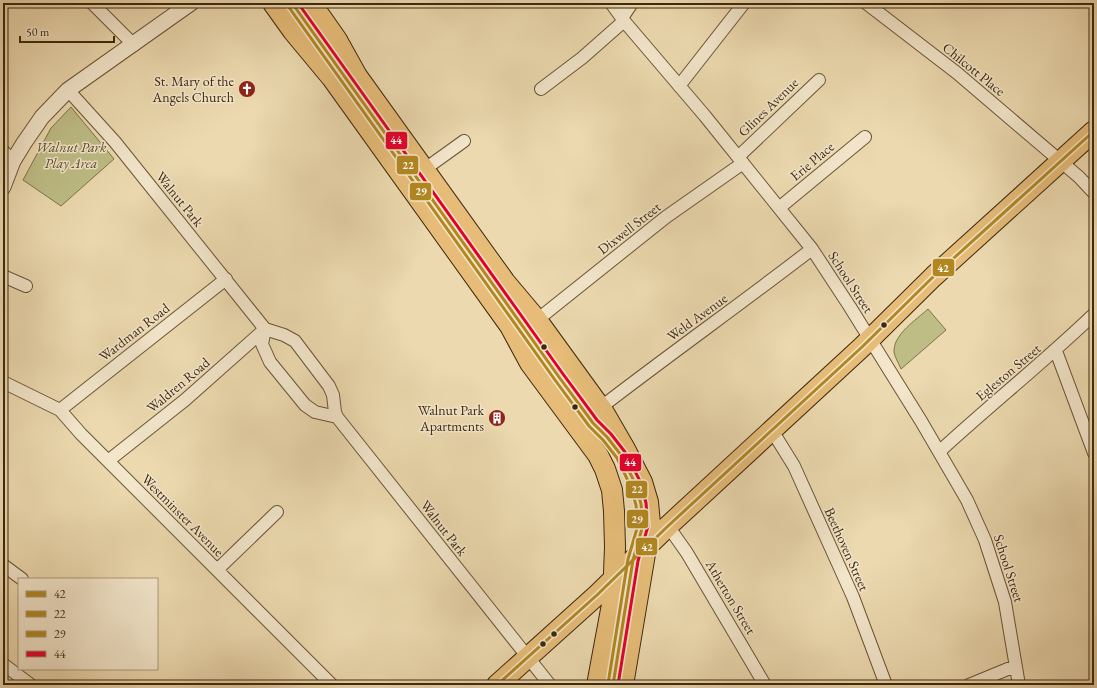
<svg xmlns="http://www.w3.org/2000/svg" width="1097" height="688" font-family="'EB Garamond',serif">
	<style>
		.green { fill: #bebd86; stroke: #7e724a }
		.lines { fill: none; stroke-linecap: round; stroke-linejoin: round }
		.minor-casing { stroke: #6a5436; stroke-width: 14 }
		.tertiary-casing { stroke: #6a5436; stroke-width: 17 }
		.primary-casing { stroke: #3e280e; stroke-width: 22 }
		.minor { stroke: #f3e6cb; stroke-width: 12 }
		.tertiary { stroke: #f3e6cb; stroke-width: 15 }
		.primary { stroke: #e6bc78; stroke-width: 20 }
		.bus-1-casing { stroke: #f3e6cb; stroke-width: 6 }
		.bus-2-casing { stroke: #f3e6cb; stroke-width: 6 }
		.bus-3-casing { stroke: #f3e6cb; stroke-width: 6 }
		.bus-4-casing { stroke: #f3e6cb; stroke-width: 6 }
		.bus-1 { stroke: #b28720; stroke-width: 3 }
		.bus-2 { stroke: #b28720; stroke-width: 3 }
		.bus-3 { stroke: #b28720; stroke-width: 3 }
		.bus-4 { stroke: #e4002b; stroke-width: 3 }
		.bus-dot { fill: #3e280e; stroke: #f3e6cb; stroke-width: 1.5 }
		.labels { text-anchor: middle; dominant-baseline: central; stroke-width: 3; stroke-linejoin: round; paint-order: stroke }
		.street-label { font-size: 14px; fill: #3e280e; stroke: #f3e6cb }
		.poi-label { font-size: 14px; fill: #3e280e; stroke: #f3e6cb; text-anchor: end }
		.park-label { font-size: 14px; font-style: italic; fill: #5e4d2c; stroke: #f3e6cb }
		.line-badge { stroke: #f3e6cb; stroke-width: 1.5 }
		.badge-label { font-size: 11px; text-anchor: middle; font-weight: bold; fill: #fff }
	</style>
	<rect width="100%" height="100%" fill="#ecd9af"/>
	<filter id="stains"><feTurbulence type="fractalNoise" baseFrequency=".005" numOctaves="4"/><feColorMatrix values="0 0 0 0 .2 0 0 0 0 .09 0 0 0 0 .02 0 0 0 .5 -.17"/></filter>
	<radialGradient id="worn" r=".72"><stop offset=".6" stop-color="#630" stop-opacity="0"/><stop offset="1" stop-color="#630" stop-opacity=".3"/></radialGradient>
	<!-- green -->
	<path class="green" d="M71,107L114,159L61,206L23,180L51,128Z
		M928,309L946,330L901,369C899,364 894,356 894,351C894,334 916,320 928,309Z"/>
	<g class="lines">
		<!-- minor casing -->
		<g class="minor-casing">
			<path id="minor" d="M92,3L134,45
				M611,3L624,21L705,116L812,249L850,307L921,421L967,500L985,540L1005,602L1019,685
				M866,3L957,73L1079,177L1094,193
				M622,18L632,3
				M679,86L744,3
				M541,89L582,58L624,21
				M68,90L115,142L265,329L284,335L295,341L329,386L333,395L335,412L337,417L550,685
				M3,151L13,161
				M738,157L819,80
				M425,169L464,141
				M779,208L865,137
				M3,276L26,286
				M537,320L666,217L743,163
				M265,329L262,344L270,362L305,405L315,412L337,417
				M1056,351L1094,453
				M3,382L60,410L81,434L332,685
				M600,408C670,354 742,303 812,249
				M60,410L226,279
				M771,429L794,466L853,597L886,685
				M940,451C990,405 1044,362 1094,314
				M108,461L185,400L265,329
				M668,526L687,553L765,685
				M3,565L22,579
				M217,570L277,512
				M3,664L31,685
				M969,685L1015,666"/>
		</g>
		<!-- tertiary casing -->
		<g class="tertiary-casing">
			<path id="tertiary" d="M3,187L13,161L24,143L42,117L68,90L191,3"/>
		</g>
		<!-- primary casing -->
		<g class="primary-casing">
			<path id="primary" d="M273,3L293,31L332,78L510,326L530,363L598,455L605,469L612,490L614,511L615,547L613,599L597,685
				M311,3L337,40L357,76L505,282L537,320L603,411L625,449L642,482L648,502L650,524L623,685
				M497,685L597,595L668,526L862,347L934,276L1094,131"/>
		</g>
		<!-- minor -->
		<use href="#minor" class="minor"/>
		<!-- tertiary -->
		<use href="#tertiary" class="tertiary"/>
		<!-- primary -->
		<use href="#primary" class="primary"/>
		<!-- bus-1 casing -->
		<g class="bus-1-casing">
			<path id="bus-1" d="M497,685L597,595L668,526L862,347L934,276L1094,131"/>
		</g>
		<!-- bus-2 casing -->
		<g class="bus-2-casing">
			<path id="bus-2" d="M292,3L559,377L593,423L607,437L621,455L635,483L641,504L643,525L633,560L613,685"/>
		</g>
		<!-- bus-3 casing -->
		<g class="bus-3-casing">
			<path id="bus-3" d="M288,6L555,380L589,426L603,440L617,458L630,485L636,505L638,525L628,559L608,684"/>
		</g>
		<!-- bus-4 casing -->
		<g class="bus-4-casing">
			<path id="bus-4" d="M298,3L563,374L597,420L611,434L625,452L640,481L646,503L648,526L638,561L618,685"/>
		</g>
		<!-- bus-1 -->
		<use href="#bus-1" class="bus-1"/>
		<!-- bus-2 -->
		<use href="#bus-2" class="bus-2"/>
		<!-- bus-3 -->
		<use href="#bus-3" class="bus-3"/>
		<!-- bus-4 -->
		<use href="#bus-4" class="bus-4"/>
	</g>
	<!-- icons -->
	<defs>
		<g id="church-disc" transform="scale(0.9)"><circle r="9.5" fill="#8f2418" stroke="#f3e6cb"/><path d="M-1.2-6h2.4v3.5h3.3v2.4h-3.3V6h-2.4V-.1h-3.3v-2.4h3.3Z" fill="#fff"/></g>
		<g id="building-disc" transform="scale(0.9)"><circle r="9.5" fill="#8f2418" stroke="#f3e6cb"/><path d="M-4-6H4V6H1V3H-1V6H-4ZM-2.5-4.3h1.7v1.8h-1.7ZM.8-4.3h1.7v1.8H.8ZM-2.5-1h1.7V.8h-1.7ZM.8-1h1.7V.8H.8Z" fill="#fff"/></g>
	</defs>
	<g fill-rule="evenodd">
		<use href="#church-disc" x="247" y="89"/>
		<use href="#building-disc" x="497" y="418"/>
	</g>
	<!-- markers -->
	<g class="bus-dot">
		<circle cx="884" cy="325" r="3.5"/>
		<circle cx="544" cy="347" r="3.5"/>
		<circle cx="575" cy="407" r="3.5"/>
		<circle cx="554" cy="634" r="3.5"/>
		<circle cx="543" cy="644" r="3.5"/>
	</g>
	<g class="labels">
		<!-- street labels -->
		<g class="street-label">
			<text transform="translate(974 69) rotate(39)">Chilcott Place</text>
			<text transform="translate(768 107) rotate(-44)">Glines Avenue</text>
			<text transform="translate(812 161) rotate(-40)">Erie Place</text>
			<text transform="translate(180 199) rotate(51)">Walnut Park</text>
			<text transform="translate(629 228) rotate(-38)">Dixwell Street</text>
			<text transform="translate(851 282) rotate(57)">School Street</text>
			<text transform="translate(697 317) rotate(-36)">Weld Avenue</text>
			<text transform="translate(134 332) rotate(-38)">Wardman Road</text>
			<text transform="translate(1008 372) rotate(-40)">Egleston Street</text>
			<text transform="translate(178 385) rotate(-40)">Waldren Road</text>
			<text transform="translate(183 515) rotate(45)">Westminster Avenue</text>
			<text transform="translate(444 528) rotate(52)">Walnut Park</text>
			<text transform="translate(847 549) rotate(66)">Beethoven Street</text>
			<text transform="translate(1009 568) rotate(72)">School Street</text>
			<text transform="translate(731 597) rotate(59)">Atherton Street</text>
		</g>
		<!-- poi labels -->
		<g class="poi-label">
			<text x="234" y="81">St. Mary of the<tspan x="234" dy="16">Angels Church</tspan></text>
			<text x="484" y="410">Walnut Park<tspan x="484" dy="16">Apartments</tspan></text>
		</g>
		<!-- park labels -->
		<g class="park-label">
			<text x="71" y="147">Walnut Park<tspan x="71" dy="16">Play Area</tspan></text>
		</g>
	</g>
	<g class="line-badge">
		<rect x="385" y="131" width="23" height="19" rx="4" fill="#e4002b"/>
		<rect x="396" y="155" width="23" height="20" rx="4" fill="#b28720"/>
		<rect x="409" y="182" width="23" height="19" rx="4" fill="#b28720"/>
		<rect x="932" y="258" width="23" height="19" rx="4" fill="#b28720"/>
		<rect x="619" y="453" width="23" height="19" rx="4" fill="#e4002b"/>
		<rect x="625" y="480" width="23" height="19" rx="4" fill="#b28720"/>
		<rect x="626" y="509" width="23" height="20" rx="4" fill="#b28720"/>
		<rect x="635" y="537" width="23" height="19" rx="4" fill="#b28720"/>
	</g>
	<g class="badge-label">
		<text x="396" y="144">44</text>
		<text x="408" y="169">22</text>
		<text x="421" y="195">29</text>
		<text x="943" y="272">42</text>
		<text x="630" y="466">44</text>
		<text x="637" y="493">22</text>
		<text x="637" y="523">29</text>
		<text x="647" y="551">42</text>
	</g>
	<!-- margin -->
	<rect width="1097" height="688" fill="none" stroke="#ecd9af" stroke-width="16"/>
	<rect x="4" y="4" width="1089" height="680" fill="none" stroke="#3e280e" stroke-width="2"/>
	<rect x="8" y="8" width="1081" height="672" fill="none" stroke="#3e280e"/>
	<!-- legend -->
	<rect x="18" y="578" width="140" height="92" fill="#f3e6cb" stroke="#ab9a7f"/>
	<rect x="26" y="591" width="20" height="6" fill="#b28720" stroke="#ab9a7f"/>
	<text x="54" y="598" font-size="12" fill="#3e280e">42</text>
	<rect x="26" y="611" width="20" height="6" fill="#b28720" stroke="#ab9a7f"/>
	<text x="54" y="618" font-size="12" fill="#3e280e">22</text>
	<rect x="26" y="631" width="20" height="6" fill="#b28720" stroke="#ab9a7f"/>
	<text x="54" y="638" font-size="12" fill="#3e280e">29</text>
	<rect x="26" y="651" width="20" height="6" fill="#e4002b" stroke="#ab9a7f"/>
	<text x="54" y="658" font-size="12" fill="#3e280e">44</text>
	<!-- scale -->
	<path d="M20 36v6h94v-6" fill="none" stroke="#3e280e" stroke-width="2"/>
	<text x="26" y="36" font-size="12" fill="#3e280e" stroke="#f3e6cb" stroke-width="3" paint-order="stroke">50 m</text>
	<rect width="100%" height="100%" filter="url(#stains)"/>
	<rect width="100%" height="100%" fill="url(#worn)"/>
</svg>
